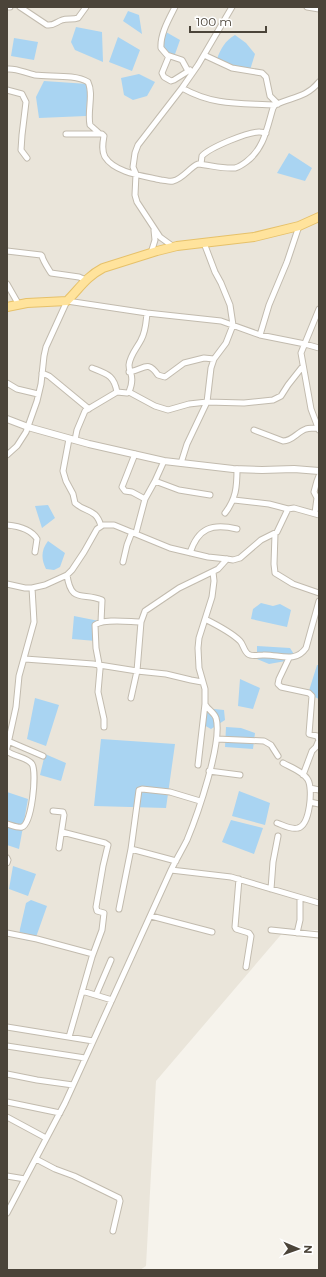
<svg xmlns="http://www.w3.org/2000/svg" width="326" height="1277" font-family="Montserrat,sans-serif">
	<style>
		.residential { fill: #eae5da }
		.water { fill: #a9d4f2 }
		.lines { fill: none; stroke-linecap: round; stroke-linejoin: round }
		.minor-casing { stroke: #c2bbae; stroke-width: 7 }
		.tertiary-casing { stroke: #c2bbae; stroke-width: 8 }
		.primary-casing { stroke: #e6c16a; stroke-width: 10 }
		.minor { stroke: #fff; stroke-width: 5 }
		.tertiary { stroke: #fff; stroke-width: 6 }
		.primary { stroke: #ffe39c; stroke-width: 8 }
	</style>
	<rect width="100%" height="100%" fill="#f6f3ec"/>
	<!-- residential -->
	<path class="residential" d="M7,7H319V930H285L156,1081L146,1266L140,1270H7Z"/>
	<!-- water -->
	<path class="water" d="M128,11L139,15L142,34L123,21Z
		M76,27L102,32L103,62L75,50L71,42Z
		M166,32L180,40L174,57L163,52V40Z
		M235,35L246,43L255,54L250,70L236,69L217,59C221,48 225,41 235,35Z
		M118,37L140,50L132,71L109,62Z
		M14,38L38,42L34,60L11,56Z
		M139,74L155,82L147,96L133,100L124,95L121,78Z
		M44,81L88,84L86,116L39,118L36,97Z
		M289,153L312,168L305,181L277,173Z
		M48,505L55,518L42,528L35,506Z
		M48,541L65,553L60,567L54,570L46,569C41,559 41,550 48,541Z
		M261,603L273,606L280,604L291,610L287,627L251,619L253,609Z
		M74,616L99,621L96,641L72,639Z
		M257,646L290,648L297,659L269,664L257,659Z
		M317,665H319V699L308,694Z
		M240,679L260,688L253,709L238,706Z
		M35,698L59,705L46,746L27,739Z
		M204,708L224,710L225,720L211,729L202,724Z
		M226,727L241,728L255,733L253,749L225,747Z
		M101,739L175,744L166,808L94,806Z
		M45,754L66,763L61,781L40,775Z
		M239,791L270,803L265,825L232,816Z
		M7,792L28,799L19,849L7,845Z
		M231,820L263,828L254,854L222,842Z
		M13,866L36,874L28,896L9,889Z
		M31,900L47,906L35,940L29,941L19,938L20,929L26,903Z"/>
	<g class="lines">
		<!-- minor casing -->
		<g class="minor-casing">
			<path id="minor" d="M7,7H10
				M20,7L47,25C54,26 56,22 62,20C67,18 73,20 78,18L86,7
				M175,7C169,19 160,34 161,48L167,55L182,60L188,71
				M307,7L319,9
				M204,55L232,68L262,73L266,77L270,96L278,104
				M169,56L162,73L164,77L171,81L174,80L190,70
				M7,69C17,68 25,73 35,75C50,77 75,74 88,82C94,94 87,111 90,125L99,133
				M182,88C214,106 240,103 275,105
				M7,90L22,94L26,102L22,135L21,150L27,158
				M66,134H102L104,136C103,142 101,150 105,157C115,173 144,176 161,180C165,180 169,182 173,181C183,179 190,167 198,164C210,165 222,169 235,168C239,167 242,165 246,162C264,149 267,128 273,108L275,105C291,97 306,98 319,82
				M201,164L202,156C209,148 249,131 260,132C262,132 264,133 266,133
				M174,246L171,245L160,237L137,202L135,195L136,174L133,167L135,153L138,145L182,88L198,65L232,7
				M7,251L41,255L42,256C43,261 48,268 51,273L79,277L86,280
				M151,253L155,240L154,230
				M7,284L19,305
				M319,309L301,353L311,409L319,430
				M260,335L269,305L287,262L299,226
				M92,368C107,374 114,375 117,392
				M129,372C144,370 147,359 158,375L165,377L184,363L204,358L214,359
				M42,373L49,376L89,409
				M7,383L17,389L38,394
				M129,392L155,406L168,410L189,404L207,402L244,403L273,400L281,396L288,385L303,366
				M254,430L283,441C293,441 297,432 306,429C310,428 315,428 319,428
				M69,439L63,471L66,481L73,494L75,503C86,513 96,508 101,526
				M75,440L77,430L85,411L117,392L127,393L129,392C131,387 133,380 131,374C130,371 129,369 129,365C130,355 137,348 141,340C146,331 146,322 147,313
				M135,454L122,487L125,491L132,492L145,499
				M7,455L17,446L26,432L37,401L41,384L44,356L46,347L67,301L147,313L221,321L260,335L305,344L319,348
				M181,463L187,444L207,402L211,368L214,359L226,343L233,325L230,305L221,283L215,272L204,243
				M155,481L164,461
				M234,500L269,504L288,509
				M225,513C236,499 237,487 237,469
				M315,513L317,498L314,492L317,481L319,476
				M7,525C18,526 31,529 37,539L35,552
				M136,533L145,499L155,481L179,490L210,495
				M275,534L274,564L275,573L293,584L319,593
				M190,553C198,528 212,523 237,529
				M123,562L127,545L132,532
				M67,575C71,604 83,592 102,600L101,622
				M7,584L25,588H32L45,585L67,575L72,570L84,552L97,529L103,525H114L170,548L208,557L227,559L233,560L240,558L261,540L277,532L288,509L294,508L319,515
				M205,619C215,624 232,633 240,641C243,644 244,651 248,654C252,657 258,655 263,655C278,654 295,664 306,648L319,601
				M289,658L279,679L278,684L281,687L309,693L312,696L309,734L317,736L319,740L316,747L312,751L303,775
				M25,659L93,664L137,671L141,622L145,611L179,588L218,569L227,559
				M131,698L137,671L166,674L191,680L202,682
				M104,727V719L98,692L100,669L96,648L95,625C104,618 130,622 141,622
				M217,739L264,741L271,745L278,756
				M8,741L43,756
				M7,748L16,707L19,676L34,622L32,588
				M7,751C14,757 27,757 32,764C37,772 32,824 22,827C18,828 11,825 7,824
				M198,765L205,704
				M209,771L240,775
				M310,788L319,790
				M310,802L319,804
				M53,811L63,812L64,815L59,848
				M277,823C283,825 291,830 298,828C310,825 313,789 308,780C304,772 290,767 283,763
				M62,832L105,843L108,845L103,866L96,907L97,911L104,913L102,930L92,957L69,1037
				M131,849L176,861
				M7,858L8,860L7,863
				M171,870L231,877L319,903
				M239,879L235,927L236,929L249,933L251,936L246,967
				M271,889L273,862L278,836
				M119,909L131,849L139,790L142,789L170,792L200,801
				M151,916L212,932
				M271,930L319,935
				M7,933L37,939L93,954
				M297,933L300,920V898
				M82,991L112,1000
				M96,995L111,960
				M7,1027L93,1041
				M7,1046L85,1058
				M7,1074L37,1080L73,1085
				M7,1102L60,1113
				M7,1117L46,1138
				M36,1159L55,1169L74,1176L119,1198L120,1201L113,1231
				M7,1176L25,1179
				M7,1213L65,1103L171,870C176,860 182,850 187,840C197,816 223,742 216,718C214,712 208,710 205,704V689L199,668L198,648L199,638L212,597L214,581L213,572"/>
		</g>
		<!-- tertiary casing -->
		<g class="tertiary-casing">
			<path id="tertiary" d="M7,419L28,427L89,444L164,461L233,469L262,470L294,469L319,471"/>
		</g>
		<!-- primary casing -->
		<g class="primary-casing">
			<path id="primary" d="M7,307L27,303L67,301C80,288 86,277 103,268L157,251L177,246L254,237L299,226L319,217"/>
		</g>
		<!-- minor -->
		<use href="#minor" class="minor"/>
		<!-- tertiary -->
		<use href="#tertiary" class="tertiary"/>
		<!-- primary -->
		<use href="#primary" class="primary"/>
	</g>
	<!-- border -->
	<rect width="326" height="1277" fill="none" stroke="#4b4439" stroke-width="16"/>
	<!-- north arrow -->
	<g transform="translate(298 1249) rotate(92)" stroke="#ffffff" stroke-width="3" paint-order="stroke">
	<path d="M0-3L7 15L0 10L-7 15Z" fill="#4b4439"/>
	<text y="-6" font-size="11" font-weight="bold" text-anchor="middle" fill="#4b4439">N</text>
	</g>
	<!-- scale -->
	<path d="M190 26v6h76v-6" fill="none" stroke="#4b4439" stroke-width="2"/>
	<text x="196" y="26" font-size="12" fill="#4b4439" stroke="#ffffff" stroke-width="3" paint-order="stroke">100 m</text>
</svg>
